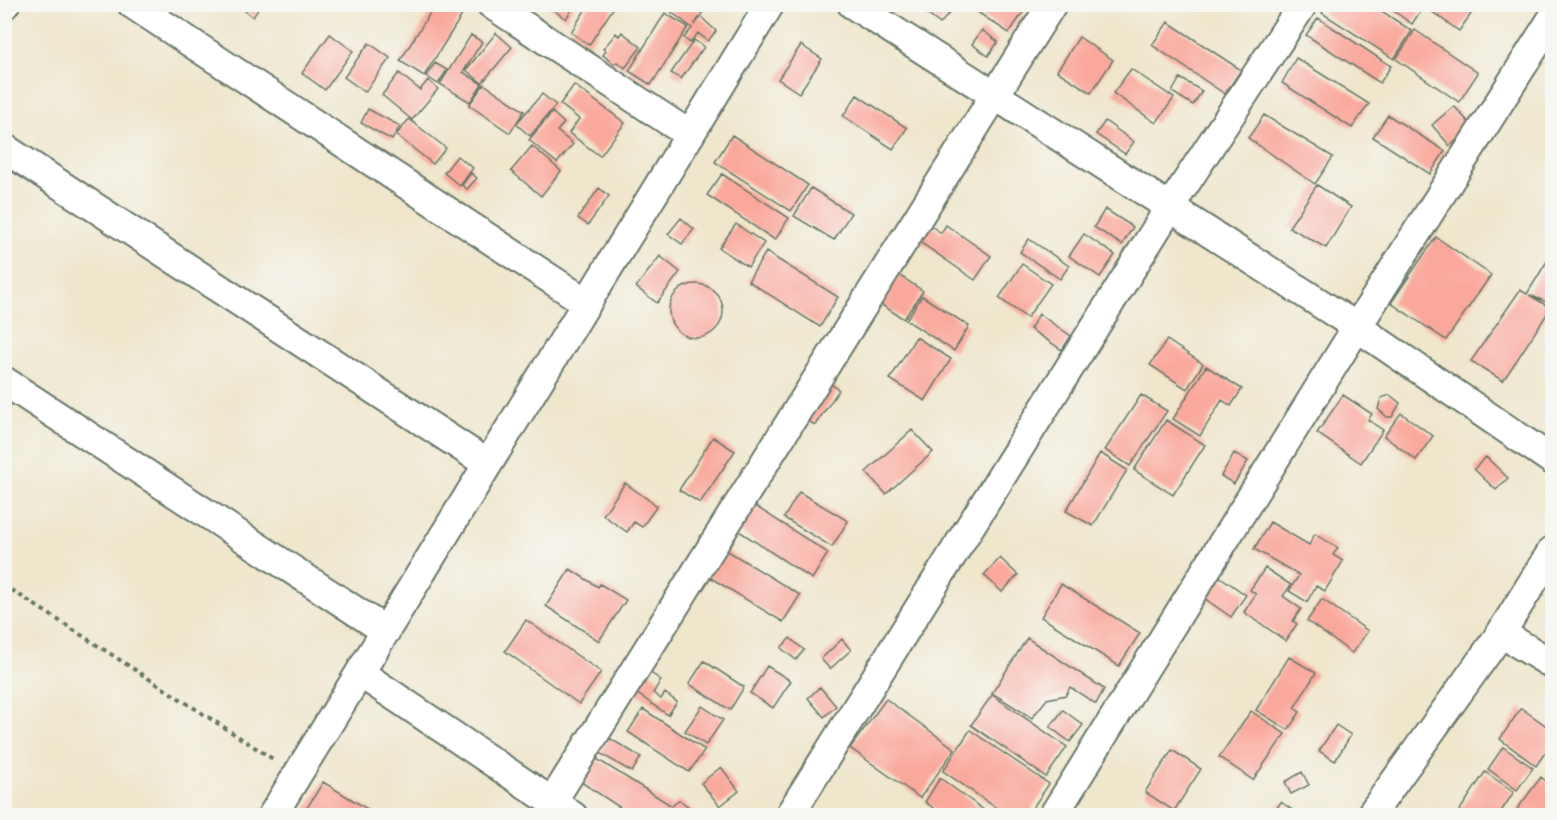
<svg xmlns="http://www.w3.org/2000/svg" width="1557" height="820" font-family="'IM FELL Double Pica',serif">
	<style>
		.building { fill: #faa89c }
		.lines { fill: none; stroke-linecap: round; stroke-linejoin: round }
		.minor-casing { stroke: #687869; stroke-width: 32 }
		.path { stroke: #687869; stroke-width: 4; stroke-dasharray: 4.5 4.5; stroke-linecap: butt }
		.minor { stroke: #fff; stroke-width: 28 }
	</style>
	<rect width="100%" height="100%" fill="#f6f6f2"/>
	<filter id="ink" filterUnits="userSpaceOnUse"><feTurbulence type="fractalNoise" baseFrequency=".0167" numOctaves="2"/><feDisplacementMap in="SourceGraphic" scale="12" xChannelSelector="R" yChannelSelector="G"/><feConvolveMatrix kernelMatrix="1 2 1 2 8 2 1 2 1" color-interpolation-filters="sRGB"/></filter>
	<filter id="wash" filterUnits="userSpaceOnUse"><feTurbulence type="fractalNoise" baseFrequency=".008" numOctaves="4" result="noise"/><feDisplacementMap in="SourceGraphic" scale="24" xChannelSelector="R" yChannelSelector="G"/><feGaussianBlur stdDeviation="1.35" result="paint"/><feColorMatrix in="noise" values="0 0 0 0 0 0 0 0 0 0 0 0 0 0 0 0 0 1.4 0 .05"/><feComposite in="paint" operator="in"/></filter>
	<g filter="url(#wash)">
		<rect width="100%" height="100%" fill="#efe6cc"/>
		<g id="blocks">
			<!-- building -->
			<path class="building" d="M236,4H254L259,8L253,17Z
				M545,4H575L566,19Z
				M589,4H616L589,45L571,32Z
				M661,4H690L702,14L694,25L701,17L716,31L708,41L698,33L690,43L684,38L692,28Z
				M914,4H943L951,11L940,24Z
				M965,4H1014L1024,11L1009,33Z
				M1327,4H1371L1412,31L1394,59L1322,13Z
				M1384,4H1420L1423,7L1412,24Z
				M1435,4H1478L1459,31L1431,11Z
				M435,5H445L462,15L424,76L400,61Z
				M665,13L688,27L651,85L629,71Z
				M1318,18L1391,66L1380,83L1306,35Z
				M1168,22L1241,70L1225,94L1152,45Z
				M982,30L998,42L988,56L972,44Z
				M1415,30L1478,73L1459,102L1396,59Z
				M622,32L641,47L625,68L617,62L614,64L603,55L606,51L603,49L616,33L619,36Z
				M496,33L512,47L482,83L466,70Z
				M330,34L353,51L325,90L302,73Z
				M471,35L482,42L463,72L482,84L470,102L440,84Z
				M1079,37L1113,60L1091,93L1057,71Z
				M694,40L704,47L681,79L671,73Z
				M369,43L390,58L365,92L344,77Z
				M801,45L822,59L799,93L778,79Z
				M1296,58L1369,104L1352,128L1282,83Z
				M435,63L447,70L438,84L426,76Z
				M1131,69L1174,98L1156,123L1113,93Z
				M399,73L420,90L428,80L438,89L412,120L382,95Z
				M1180,78L1202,91L1193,105L1172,92Z
				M484,84L524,111L510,133L469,105Z
				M574,85L625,123L600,156L569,133L579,119L560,104Z
				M542,94L556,105L530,136L516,124Z
				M857,95L907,128L893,149L843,116Z
				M1454,106L1472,126L1450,146L1432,125Z
				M368,109L400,126L392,140L361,123Z
				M552,112L564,123L557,131L573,144L557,163L529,140Z
				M1264,115L1333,157L1315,184L1248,138Z
				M1388,115L1445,151L1430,174L1373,137Z
				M409,119L446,148L433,164L396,135Z
				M1105,121L1134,142L1125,154L1096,134Z
				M732,135L808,185L791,211L715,162Z
				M532,146L561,171L541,196L511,171Z
				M457,156L473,168L460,186L444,173Z
				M471,173L477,178L467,189L462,185Z
				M722,174L789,218L775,240L707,195Z
				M1317,185L1351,207L1326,248L1289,227Z
				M599,188L609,196L588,225L578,218Z
				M811,188L851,213L834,240L794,216Z
				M1105,209L1133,227L1122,245L1094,227Z
				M681,218L694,229L682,244L668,234Z
				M736,224L764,243L748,267L719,248Z
				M946,225L991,256L975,280L920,242L931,226L941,233Z
				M1084,234L1115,255L1100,277L1069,256Z
				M1436,237L1491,275L1446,340L1391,303Z
				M1029,239L1069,266L1060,279L1020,252Z
				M766,252L838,297L820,327L748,281Z
				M1552,253V304L1529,295L1551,308L1503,381L1471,361L1520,290L1527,294Z
				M660,256L680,272L657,303L636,287Z
				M1022,264L1051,284L1027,318L999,298Z
				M899,275L923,291L904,319L880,304Z
				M669 311a27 27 0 1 1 54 0a27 27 0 1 1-54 0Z
				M922,296L969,326L954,351L906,320Z
				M1039,314L1071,336L1062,350L1030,329Z
				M916,337L951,359L925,401L890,379Z
				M1167,340L1203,364L1187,389L1150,365Z
				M1206,366L1242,389L1231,406L1222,400L1200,436L1173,419Z
				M831,384L839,390L815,425L806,420Z
				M1141,395L1167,411L1130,466L1105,450Z
				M1343,395L1372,414L1368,420L1383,430L1361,463L1317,433Z
				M1390,395L1400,403L1392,417H1387L1378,409L1381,398Z
				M1401,413L1433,436L1416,460L1384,436Z
				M1166,420L1205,445L1173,495L1134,470Z
				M912,430L933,452L886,494L866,472Z
				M713,437L735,451L700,503L679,490Z
				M1100,453L1127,470L1093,526L1066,511Z
				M1234,453L1248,461L1234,484L1221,476Z
				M1486,457L1508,478L1496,490L1474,469Z
				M625,483L657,506L642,527L634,522L627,532L603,515Z
				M799,492L848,521L832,547L784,518Z
				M752,504L828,553L812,579L736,529Z
				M1270,522L1309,545L1315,534L1338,548L1333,555L1343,561L1325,591L1316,586L1307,602L1289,591L1299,575L1254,549Z
				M723,548L800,595L783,622L706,575Z
				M1000,558L1018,575L1002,592L984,575Z
				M1265,568L1291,585L1283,596L1301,609L1293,621L1297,624L1286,641L1244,612L1256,594L1250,590Z
				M570,569L598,587L600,584L626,600L599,641L546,606Z
				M1216,574L1246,595L1231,617L1201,596Z
				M1061,584L1140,633L1119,666L1041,617Z
				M1322,599L1368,631L1352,653L1307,621Z
				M526,620L601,672L579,704L505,651Z
				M790,638L804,650L796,660L781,648Z
				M1027,638L1104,689L1096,704L1070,687L1066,695L1047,699L1032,718L992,693Z
				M842,639L851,650L830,669L821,659Z
				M1289,657L1316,673L1294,708L1300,712L1288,730L1256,710Z
				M704,661L744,687L730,710L689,684Z
				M767,666L791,681L773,708L750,693Z
				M646,670L661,680L653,693L661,699L665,693L677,702L668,715L632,690Z
				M820,687L836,706L824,717L808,698Z
				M992,695L1067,747L1046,777L971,725Z
				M886,699L955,749L920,798L850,748Z
				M702,706L723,720L706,745L685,731Z
				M1521,708L1552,730V743L1536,766L1500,739Z
				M643,709L705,750L689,772L628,732Z
				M1063,710L1083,725L1070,742L1050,727Z
				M1251,711L1285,734L1253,780L1219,757Z
				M1336,725L1351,735L1335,761L1319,751Z
				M970,730L1049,784L1027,816H1008L943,771Z
				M609,738L641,757L632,772L600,753Z
				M1503,747L1533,768L1517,790L1488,769Z
				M1172,750L1201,769L1174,811L1145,792Z
				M592,756L672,806L679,800L702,816H633L578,780Z
				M721,767L739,791L720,806L701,783Z
				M1302,772L1309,785L1291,794L1285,782Z
				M1485,772L1514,792L1498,816H1456Z
				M1541,777L1552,786V816H1512Z
				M940,778L992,816H945L925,802Z
				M323,782L379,816H302Z
				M1281,802L1298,814L1297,816H1271Z"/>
		</g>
	</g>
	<g filter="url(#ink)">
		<use href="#blocks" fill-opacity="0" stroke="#687869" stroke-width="1.5"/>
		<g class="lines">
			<!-- minor casing -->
			<g class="minor-casing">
				<path id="minor" d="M132,4L587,303
					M491,4L690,135
					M852,4L1357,327L1552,460
					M4,5L5,4
					M4,148L488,464
					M4,381L386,631
					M1501,633L1552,664
					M360,673L573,816
					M552,802L1052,4
					M272,816L770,4
					M789,816L1170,207L1303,4
					M1053,816L1357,327L1552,19
					M1370,816L1501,633L1552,551"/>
			</g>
			<!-- path -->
			<path class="path" d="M4,585L276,761"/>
			<!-- minor -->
			<use href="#minor" class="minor"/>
		</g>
	</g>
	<!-- margin -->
	<rect width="1557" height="820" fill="none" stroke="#f6f6f2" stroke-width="24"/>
</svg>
